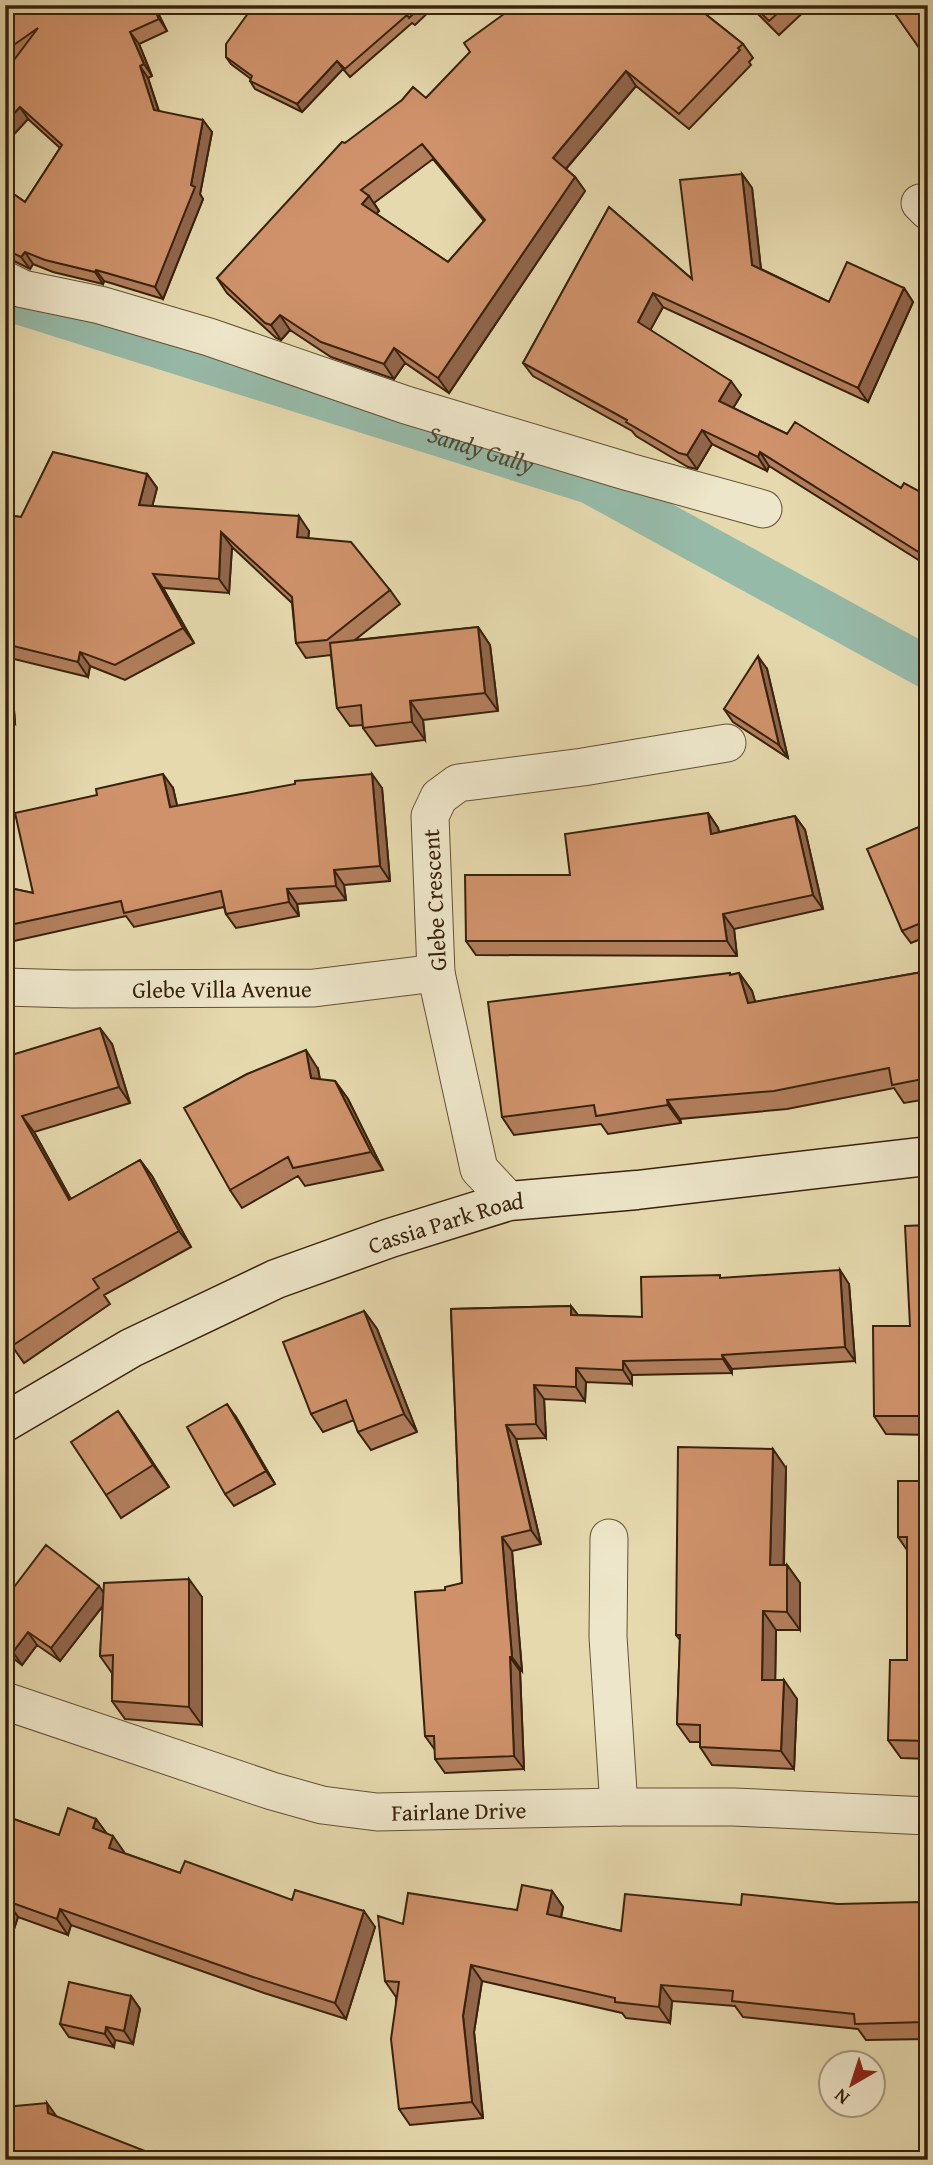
<svg xmlns="http://www.w3.org/2000/svg" width="933" height="2165" font-family="'Gentium Book Plus',serif">
	<style>
		.lines { fill: none; stroke-linecap: round; stroke-linejoin: round }
		.canal { stroke: #96baa8; stroke-width: 42 }
		.minor-casing { stroke: #635034; stroke-width: 39 }
		.secondary-casing { stroke: #38220c; stroke-width: 41 }
		.minor { stroke: #eee6ca; stroke-width: 37 }
		.secondary { stroke: #eee6ca; stroke-width: 38 }
		.wall { fill: #b27e5c; stroke: #38220c; stroke-width: 2; fill-rule: evenodd }
		.shaded-wall { fill: #91664b; stroke: #38220c; stroke-width: 2 }
		.building { fill: #cf926b; stroke: #38220c; stroke-width: 2; fill-rule: evenodd }
		.labels { text-anchor: middle; dominant-baseline: central; stroke-width: 6; stroke-linejoin: round; paint-order: stroke }
		.street-label { font-size: 23px; fill: #38220c; stroke: #eee6ca }
		.water-label { font-size: 24px; font-style: italic; fill: #504833; stroke: #eee6ca }
	</style>
	<rect width="100%" height="100%" fill="#e5d9ad"/>
	<filter id="stains"><feTurbulence type="fractalNoise" baseFrequency=".00286" numOctaves="4"/><feColorMatrix values="0 0 0 0 .2 0 0 0 0 .09 0 0 0 0 .02 0 0 0 .5 -.17"/></filter>
	<radialGradient id="worn" r=".72"><stop offset=".6" stop-color="#630" stop-opacity="0"/><stop offset="1" stop-color="#630" stop-opacity=".3"/></radialGradient>
	<g class="lines">
		<!-- canal -->
		<path class="canal" id="s1" d="M5,299L590,483L928,668"/>
		<!-- minor casing -->
		<g class="minor-casing">
			<g id="minor">
				<path d="M920,203L928,211"/>
				<path d="M5,280L23,289L100,305L209,337L406,405L629,472L763,509"/>
				<path id="s2" d="M5,987L72,989L314,988L436,973"/>
				<path d="M509,1201L479,1169L436,973L430,816L439,797L458,783L583,767L727,743"/>
				<path d="M609,1538L608,1637L619,1807"/>
				<path id="s3" d="M5,1701L272,1791L322,1805L377,1812L619,1807H734L928,1816"/>
			</g>
		</g>
		<!-- secondary casing -->
		<g class="secondary-casing">
			<g id="secondary">
				<path id="s4" d="M5,1422L131,1348L276,1279L390,1238L509,1201L637,1190L928,1156"/>
			</g>
		</g>
		<!-- minor -->
		<use href="#minor" class="minor"/>
		<!-- secondary -->
		<use href="#secondary" class="secondary"/>
	</g>
	<!-- wall -->
	<path class="wall" d="M21,5H154L167,31L139,44L152,76L148,78L159,111L212,132L200,194L203,199L163,299L104,281L103,284L53,272L33,264L30,269L14,261L5,260V188L25,202L60,148L28,119L5,144V72L10,66L5,69V19Z
		M254,5H436L415,25L412,23L350,77L343,69L302,112L255,89L250,81L251,79L231,64L226,57Z
		M513,5H694L743,44L753,58L749,62L751,65L689,129L636,86L566,169L575,177L585,191L449,393L405,363L394,379L331,357L290,330L281,340L276,338L227,293L217,278L345,143L426,98L514,7ZM433,159L484,221L448,262L376,214L379,211L374,203Z
		M749,5H811L779,35Z
		M889,5H928V60Z
		M742,174L752,188L761,269L829,302L904,288L913,302L868,402L663,307L650,330L741,395L733,408L901,488L928,496V566L769,466L767,471L712,444L697,469L688,467L636,436L632,431L533,376L523,363L609,207L692,279Z
		M147,474L157,488L152,506L309,531L308,538L390,590L400,604L355,640L478,627L490,645L498,711L423,720L425,740L376,746L363,728V725L350,726L337,708L331,655L306,658L296,643L292,603L232,547L229,593L163,588L194,643L125,680L90,666L88,677L10,658L15,723H5V515L21,517Z
		M767,669L788,758L733,722L724,709Z
		M173,788L177,806L382,788L390,881L344,885L346,900L297,904L299,916L236,928L226,914L224,907L134,927L126,916L5,943V887L33,893Z
		M708,813L718,828L719,832L795,816L805,830L823,909L734,929L737,956L476,955L466,941L570,875Z
		M928,823V936L911,943L902,931Z
		M928,971V1099L904,1103L894,1088L787,1109L680,1119L681,1123L608,1134L601,1124L514,1135L502,1117L731,975L739,973L752,991L755,1002Z
		M112,1044L130,1103L34,1132L71,1199L140,1160L152,1176L191,1247L104,1295L110,1304L24,1363L5,1336V1057Z
		M318,1069L320,1080L335,1081L348,1099L383,1170L305,1186L298,1176L242,1208L230,1190Z
		M928,1225V1435L886,1434L874,1416L910,1326Z
		M722,1278L849,1284L855,1361L732,1369V1373L632,1375V1384L586,1382L585,1401L544,1399L546,1438L516,1439L541,1544L512,1551L522,1671H520L524,1769L445,1773L435,1759V1750L425,1736L445,1590L462,1583L451,1309L571,1306L578,1315L642,1317Z
		M364,1311L377,1329L417,1432L371,1450L358,1432L354,1420L323,1432L311,1414Z
		M236,1417L275,1484L234,1506L225,1494Z
		M134,1434L169,1487L121,1518L106,1495Z
		M786,1468L784,1565H787L800,1583V1630H776L775,1680L797,1699L794,1769L712,1765L700,1747V1742H690L677,1724L680,1640L676,1635Z
		M928,1481V1759L901,1758L888,1740L907,1660V1550L898,1537Z
		M103,1592L202,1597V1725L125,1719L112,1701V1673L100,1656L103,1606L60,1661L37,1645L22,1665L5,1652V1599Z
		M5,1816L59,1835L96,1819L106,1833L124,1852V1853L180,1873L292,1900L375,1927L346,2019L264,1993L71,1925L68,1935L18,1917L12,1935L5,1932Z
		M552,1891L563,1907L561,1918L621,1931L741,1905L928,1913V2039L866,2040L858,2029L743,2017L735,2006L672,2001L670,2023L626,2018L622,2013L482,1981L474,2032L483,2118L410,2125L399,2109L396,1997L385,1981L403,1924L517,1910Z
		M131,1996L140,2009L133,2044L115,2040L114,2047L69,2037L60,2024Z"/>
	<!-- shaded-wall -->
	<path class="shaded-wall" d="M152,5H154L167,31L159,19Z
		M130,32L139,44L152,76L144,64Z
		M337,61L343,69L302,112L297,104Z
		M140,66L148,78L162,122L154,110Z
		M626,71L636,86L563,172L553,158Z
		M20,107L28,119L5,144V123Z
		M203,120L212,132L200,194L203,199L163,299L155,287L191,185Z
		M742,174L752,188L762,279L752,265Z
		M575,177L585,191L449,393L438,378Z
		M369,196L379,211L372,219L362,204Z
		M25,252L33,264L30,269L21,257Z
		M96,270L104,281L103,284L95,272Z
		M904,288L913,302L868,402L858,388Z
		M653,293L663,307L647,336L638,322Z
		M280,315L290,330L281,340L271,325Z
		M394,348L405,363L394,379L384,364Z
		M731,381L741,395L729,415L719,401Z
		M702,430L712,444L697,469L687,455Z
		M760,452L769,466L767,471L758,457Z
		M147,474L157,488L149,519L139,505Z
		M299,516L309,531L307,551L297,537Z
		M221,532L232,547L229,593L219,579Z
		M153,574L163,588L194,643L183,628Z
		M478,627L490,645L498,711L485,693Z
		M5,651L10,658L15,723L5,709Z
		M80,652L90,666L88,677L78,662Z
		M758,656L767,669L788,758L779,745Z
		M410,701L423,720L425,740L412,722Z
		M163,774L173,788L181,822L170,807Z
		M372,774L382,788L390,881L380,866Z
		M708,813L718,828L722,848L711,834Z
		M795,816L805,830L823,909L813,895Z
		M334,870L344,885L346,900L336,886Z
		M287,889L297,904L299,916L289,902Z
		M723,914L734,929L737,956L727,941Z
		M739,973L752,991L761,1021L748,1003Z
		M100,1028L112,1044L130,1103L119,1087Z
		M306,1050L318,1069L323,1097L311,1078Z
		M335,1081L348,1099L383,1170L371,1152Z
		M667,1100L680,1119L681,1123L668,1105Z
		M22,1116L34,1132L80,1216L69,1200Z
		M140,1160L152,1176L191,1247L179,1231Z
		M840,1270L849,1284L855,1361L845,1347Z
		M571,1306L581,1319L571,1315Z
		M364,1311L377,1329L417,1432L404,1414Z
		M722,1355L732,1369V1373L723,1359Z
		M623,1361L632,1375V1384L623,1370Z
		M576,1368L586,1382L585,1401L576,1387Z
		M534,1385L544,1399L546,1438L536,1424Z
		M227,1404L236,1417L275,1484L266,1471Z
		M118,1411L134,1434L169,1487L153,1465Z
		M506,1425L516,1439L541,1544L531,1530Z
		M773,1449L786,1468L783,1583L770,1565Z
		M502,1537L512,1551L522,1671L512,1657Z
		M787,1565L800,1583V1630L787,1612Z
		M189,1579L202,1597V1725L189,1707Z
		M99,1586L108,1599L60,1661L51,1648Z
		M763,1611L776,1630L775,1698L762,1680Z
		M28,1632L37,1645L22,1665L13,1652Z
		M510,1657L520,1671L524,1769L514,1756Z
		M784,1680L797,1699L794,1769L781,1751Z
		M96,1819L108,1835L93,1828Z
		M113,1836L124,1852L120,1864L109,1848Z
		M552,1891L563,1907L558,1930L547,1914Z
		M7,1901L18,1917L12,1935L5,1925V1906Z
		M920,1902L928,1913V2028L924,2022Z
		M60,1909L71,1925L68,1935L57,1919Z
		M364,1911L375,1927L346,2019L335,2003Z
		M471,1965L482,1981L474,2032L483,2118L472,2102L463,2016Z
		M661,1985L672,2001L670,2023L659,2007Z
		M131,1996L140,2009L133,2044L124,2031Z
		M106,2027L115,2040L114,2047L105,2034Z
		M47,2103L57,2117L48,2113Z"/>
	<!-- building -->
	<path class="building" d="M21,5H152L159,19L130,32L144,64L140,66L154,110L203,120L191,185L195,187L155,287L96,270L95,272L45,260L25,252L21,257L5,249V188L25,202L62,145L20,107L5,123V72L38,28L5,51V19Z
		M254,5H423L409,18L407,15L345,69L337,61L297,104L250,81L252,76L226,57V44Z
		M514,5H694L743,44L738,48L740,50L679,114L626,71L553,158L575,177L438,378L394,348L384,364L321,342L280,315L271,325L265,323L217,278L342,142L345,143L402,100L413,87L426,98L470,52L464,43L515,6ZM422,144L485,220L448,262L362,204L369,196L361,190Z
		M753,5H787L769,21Z
		M889,5H928V48L922,52Z
		M742,174L752,265L829,302L847,262L904,288L858,388L653,293L638,322L731,381L719,401L787,434L795,422L901,488L904,483L928,496V558L760,452L758,457L702,430L687,455L679,453L626,422L627,420L523,363L609,207L692,279L680,180Z
		M53,452L147,474L139,505L299,516L297,537L351,542L390,590L327,640L296,643L292,597L221,532L219,579L153,574L183,628L115,665L80,652L78,662L5,644V515L21,517Z
		M478,627L485,693L410,701L412,722L363,728L361,705L337,708L330,643Z
		M758,656L779,745L724,709Z
		M163,774L170,807L295,784V781L372,774L380,866L334,870L336,886L287,889L289,902L226,914L221,891L124,913L121,901L5,926V887L33,893L15,813L97,795L96,789Z
		M708,813L711,834L795,816L813,895L723,914L727,941H466L465,875H570L565,834Z
		M928,823V920L902,931L867,849Z
		M928,971V1078L892,1085L889,1068L774,1091L667,1100L668,1105L596,1116L594,1105L502,1117L488,1002L730,973V975L739,973L748,1003Z
		M100,1028L119,1087L22,1116L69,1200L140,1160L179,1231L93,1279L99,1288L12,1346L5,1336V1057Z
		M306,1050L311,1078L335,1081L371,1152L293,1168L288,1157L230,1190L184,1108L247,1074Z
		M928,1225V1416H874L873,1326H910L905,1226Z
		M840,1270L845,1347L722,1355L723,1359L623,1361V1370L576,1368V1387L534,1385L536,1424L506,1425L531,1530L502,1537L512,1657H510L514,1756L435,1759L434,1736H425L415,1592L445,1590V1587L462,1583L451,1309L571,1306V1315L642,1317L641,1277L720,1275V1278Z
		M364,1311L404,1414L358,1432L346,1400L311,1414L283,1342Z
		M227,1404L266,1471L225,1494L187,1427Z
		M118,1411L153,1465L106,1495L71,1442Z
		M678,1447L773,1449L770,1565H787V1612L763,1611L762,1680H784L781,1751L700,1747V1725L677,1724L680,1635H676Z
		M898,1481H928V1741L888,1740L890,1660H907V1537H898Z
		M46,1545L99,1586L51,1648L28,1632L13,1652L5,1646V1599Z
		M189,1579V1707L112,1701L113,1655L100,1656L104,1583Z
		M68,1808L96,1819L93,1828L113,1836L109,1848L180,1873L185,1861L292,1900L295,1890L364,1911L335,2003L253,1977L60,1909L57,1919L7,1901L5,1906V1816L59,1835Z
		M522,1885L552,1891L547,1914L621,1931L625,1894L741,1905L742,1894L838,1904L920,1902L924,2022L855,2024L854,2014L732,2001L733,1991L661,1985L659,2007L615,2002V1998L471,1965L463,2016L472,2102L399,2109L391,2039L399,1982L385,1981L378,1916L403,1924L408,1893L517,1910Z
		M69,1982L131,1996L124,2031L106,2027L105,2034L60,2024Z
		M47,2103L48,2113L155,2155L157,2151L178,2160H5V2107Z"/>
	<g class="labels">
		<!-- street labels -->
		<g class="street-label">
			<text transform="translate(434 900) rotate(-93)">Glebe Crescent</text>
			<text stroke="none"><textPath href="#s2" startOffset="217">Glebe Villa Avenue</textPath></text>
			<text stroke="none"><textPath href="#s4" startOffset="486">Cassia Park Road</textPath></text>
			<text stroke="none"><textPath href="#s3" startOffset="471">Fairlane Drive</textPath></text>
		</g>
		<!-- water labels -->
		<g class="water-label">
			<text stroke="none"><textPath href="#s1" startOffset="499">Sandy Gully</textPath></text>
		</g>
	</g>
	<!-- margin -->
	<rect width="933" height="2165" fill="none" stroke="#e5d9ad" stroke-width="28"/>
	<rect x="7" y="7" width="919" height="2151" fill="none" stroke="#38220c" stroke-width="3.5"/>
	<rect x="14" y="14" width="905" height="2137" fill="none" stroke="#38220c" stroke-width="2"/>
	<!-- north arrow -->
	<g transform="translate(852 2084) rotate(219)"><circle r="33" fill="#eee6ca" stroke="#a5987e" stroke-width="2"/>
	<path d="M0-5L12 26L0 18L-12 26Z" fill="#8f2418"/>
	<text y="-10" font-size="19" font-weight="bold" text-anchor="middle" fill="#38220c">N</text>
	</g>
	<rect width="100%" height="100%" filter="url(#stains)"/>
	<rect width="100%" height="100%" fill="url(#worn)"/>
</svg>
